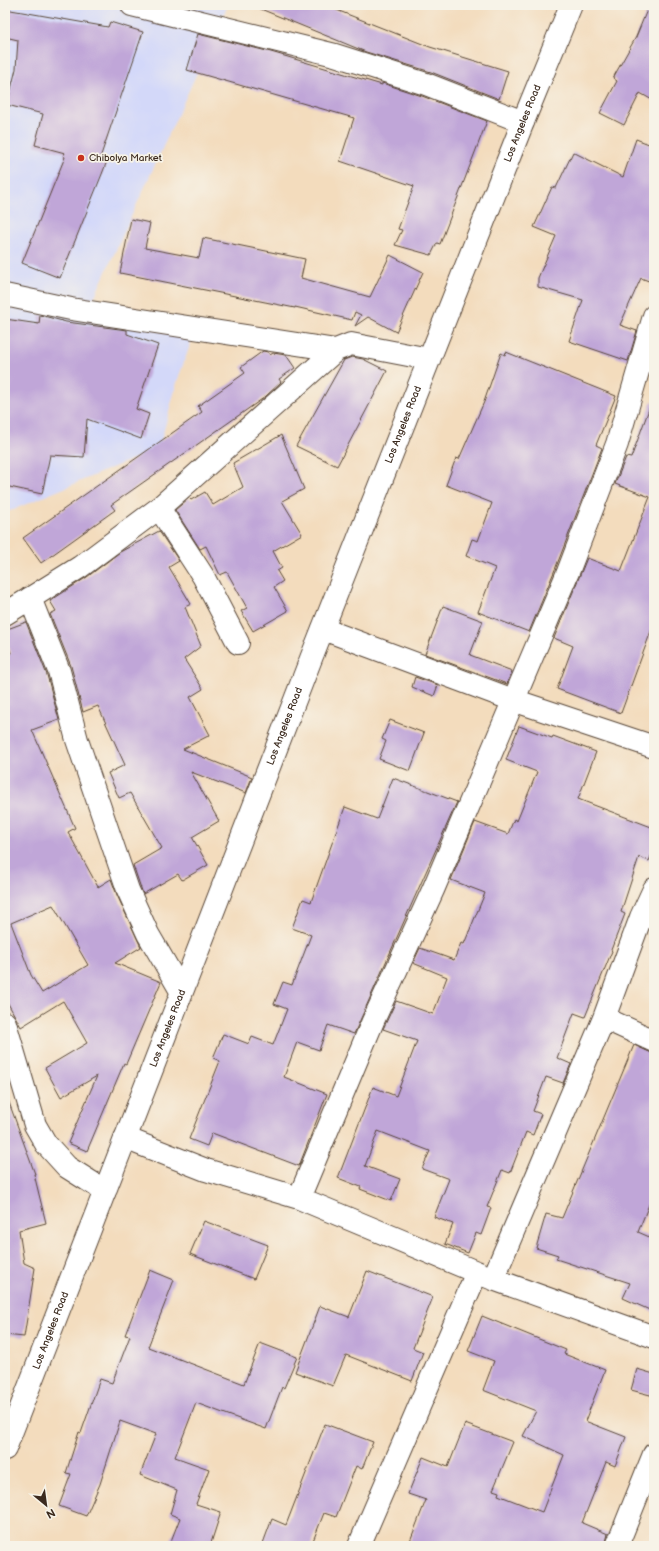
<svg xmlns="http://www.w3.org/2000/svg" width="659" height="1551" font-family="'Balsamiq Sans',sans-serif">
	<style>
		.built { fill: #d3d8f9 }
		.building { fill: #c0a6d8; fill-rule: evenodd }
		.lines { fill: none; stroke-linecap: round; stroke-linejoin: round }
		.street-casing { stroke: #574536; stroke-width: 24 }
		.secondary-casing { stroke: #574536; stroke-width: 24 }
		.street { stroke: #fff; stroke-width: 22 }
		.secondary { stroke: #fff; stroke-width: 22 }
		.poi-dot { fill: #c8321e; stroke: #f7f3e8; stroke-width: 1.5 }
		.labels { text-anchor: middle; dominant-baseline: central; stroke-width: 3.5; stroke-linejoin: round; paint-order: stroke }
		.street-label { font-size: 10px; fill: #3b2a1e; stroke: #f7f3e8 }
		.poi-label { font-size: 10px; fill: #3b2a1e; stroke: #f7f3e8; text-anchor: start }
	</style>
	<rect width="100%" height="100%" fill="#f7f3e8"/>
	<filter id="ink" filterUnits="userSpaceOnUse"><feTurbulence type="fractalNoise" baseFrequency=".025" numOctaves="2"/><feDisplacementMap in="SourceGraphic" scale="8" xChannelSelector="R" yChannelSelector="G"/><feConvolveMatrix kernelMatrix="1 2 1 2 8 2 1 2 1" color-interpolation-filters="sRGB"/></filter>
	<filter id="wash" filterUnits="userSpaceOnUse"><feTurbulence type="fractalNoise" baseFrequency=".012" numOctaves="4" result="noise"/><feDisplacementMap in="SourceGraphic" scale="16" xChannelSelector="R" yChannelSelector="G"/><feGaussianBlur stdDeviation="0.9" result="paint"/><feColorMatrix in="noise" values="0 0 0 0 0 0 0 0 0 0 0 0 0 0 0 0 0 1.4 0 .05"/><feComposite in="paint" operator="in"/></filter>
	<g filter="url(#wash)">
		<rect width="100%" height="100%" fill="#f3dcbd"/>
		<!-- built -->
		<path class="built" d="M5,5H228L88,311L192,339L177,382L159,448L5,513Z"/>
		<g id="blocks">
			<!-- building -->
			<path class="building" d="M251,5H324L430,47L508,71L499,99L431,72L366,52Z
				M649,5H654V101L640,93L624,125L600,113L617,81L613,78L636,37Z
				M5,9L108,27L110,22L143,32L100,158L107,161L102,174L60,278L22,263L65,157L63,156L65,153L35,145L43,114L7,105L16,69L18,40L5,37Z
				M198,34L271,52L382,85V83L422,96L487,121L440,244L437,243L431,255L395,245L402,230L398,229L414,186L340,161L354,118L187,70Z
				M636,139L654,146V283L641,278L620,325L637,331L628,361L569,341L583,300L538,287V278L556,236L534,227L552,187L556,188L573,152L623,177Z
				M131,219L150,223L145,248L199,258L203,238L305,259L301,278L370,297L390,255L423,272L396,332L368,317L355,326L361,315L355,312L352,320L295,307V308L120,273Z
				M40,315L66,322L127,330V334L158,345L136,409L149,414L141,439L87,419L84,457L50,455L42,494L5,486V319L39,324Z
				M263,351L268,352L270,355L273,353L286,355L295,368L279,379L281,382L265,397L111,505L115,510L41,563L23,538L202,412L198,406L245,373L241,367Z
				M506,352L616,396L596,445L602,448L556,567L529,632L478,612L495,568L466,556L472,539L478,541L492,503L446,485L456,458L459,459L484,402L501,353L505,355Z
				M352,357L363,359L387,371L337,466L296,446L344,360Z
				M652,401L654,402V623L621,713L557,689L573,646L554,638L587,558L621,571L650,497L615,484L626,457L631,458Z
				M281,435L304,489L282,501L302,534L273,551L282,568L277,571L283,581L274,587L288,611L253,631L241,611L247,608L227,572L220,575L206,546L200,549L175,510L189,498L191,500L205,492L213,505L243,487L233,463Z
				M159,531L179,561L169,567L191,604L185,607L201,646L184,659L203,689L190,697L210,735L183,749L252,777L246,793L191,772L219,821L192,837L208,865L182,880L178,874L143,894L133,865L162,848L130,793L119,798L108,773L125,765L98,706L83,712L71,666L50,614L56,611L50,601L87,577L120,552Z
				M443,606L483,621L470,655L512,671L507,684L425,654Z
				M26,622L47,675L59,720L32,730L75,828L68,832L98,887L111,879L117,895L141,947L115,963L161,982L126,1064L124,1063L87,1151L68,1143L97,1076L61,1097L45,1068L87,1043L63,1001L21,1027L5,998V656L11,653L5,637V630ZM53,905L88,965L42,993L31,975L11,923Z
				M415,677L438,685L434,696L412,687Z
				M390,720L424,733L410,771L379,759L386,741L382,739Z
				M519,726L552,738L553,736L596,752L578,799L654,828V849L649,861L639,857L621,912L625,914L611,950L612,951L585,1017L574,1013L557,1058L571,1064L563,1083L546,1077L533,1111L541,1114L533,1135L526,1132L510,1173L502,1170L487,1207L491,1208L481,1235L476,1233L468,1253L445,1244L453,1224L434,1217L449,1179L422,1169L430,1151L378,1131L365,1166L400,1179L391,1201L360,1189L361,1187L338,1178L373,1087L396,1096L417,1041L383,1029L396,1001L433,1014L447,977L413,963L420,948L454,960L461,943L464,944L485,893L451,880L475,822L508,834L514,819L517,821L537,772L506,760Z
				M393,778L457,802L354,1034L328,1025L319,1050L297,1042L284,1077L327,1094L299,1166L212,1133L207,1146L189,1139L220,1061L213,1058L223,1034L249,1044L252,1037L273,1045L287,1009L274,1004L283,982L292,985L311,935L292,928L303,899L311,902L345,807L377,819Z
				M634,1045L654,1054V1192L638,1232L654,1239V1312L623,1298L630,1283L556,1259L558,1255L536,1248L546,1214L562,1218Z
				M7,1097L35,1174H34L46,1223L19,1230L24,1263L35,1268L24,1337L5,1335V1098Z
				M204,1221L268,1245L254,1279L190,1254Z
				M150,1270L174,1280L148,1347L244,1384L260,1343L297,1357L284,1388L282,1387L266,1429L196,1403L175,1457L209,1469L196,1504L221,1512L210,1546H169L180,1518L170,1514L177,1490L140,1475L156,1434L120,1421L100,1484L86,1516L59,1506L71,1474L66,1473L79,1432L81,1433L100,1379L112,1383L130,1336L125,1335Z
				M367,1271L433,1297L413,1348L423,1352L412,1381L346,1355L333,1386L295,1372L320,1306L349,1317Z
				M482,1316L566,1350L564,1354L605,1370L585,1421L626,1437L615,1466L606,1462L582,1523L608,1534L605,1546H408L426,1500L408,1494L423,1457L448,1467L465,1424L513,1442L493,1490L499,1492L498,1495L542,1512L564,1455L523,1436L536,1411L483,1390L494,1361L468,1351Z
				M637,1369L654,1374V1396L631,1390Z
				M325,1424L373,1442L362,1469L356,1466L336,1517L324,1513L311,1546H262L272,1519L286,1525Z"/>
		</g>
	</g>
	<g filter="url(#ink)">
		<use href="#blocks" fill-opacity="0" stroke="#574536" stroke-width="1"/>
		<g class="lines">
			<!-- street casing -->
			<g class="street-casing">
				<path id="street" d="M132,5L335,55L426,84L523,122
					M5,295L71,309L336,350
					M159,508L203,576L238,643
					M30,598L59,671L77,740L128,890L148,934L181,991
					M5,614L80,567L159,508L336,350L351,344L429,359
					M323,629L513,700L654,747
					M604,1018L654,1041
					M5,1023L35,1125L46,1144L67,1167L105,1191
					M125,1138L206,1170L299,1198L493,1279L654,1337
					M299,1198L373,1021L433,890L568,572L617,444L654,316
					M493,1279L604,1018L641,917L654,889
					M359,1546L477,1272
					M617,1546L654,1454"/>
			</g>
			<!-- secondary casing -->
			<g class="secondary-casing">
				<g id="secondary">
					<path id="s1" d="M5,1449L312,656L523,122L571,5"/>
				</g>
			</g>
			<!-- street -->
			<use href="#street" class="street"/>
			<!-- secondary -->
			<use href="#secondary" class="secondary"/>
		</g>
	</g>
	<!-- markers -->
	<circle class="poi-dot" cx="81" cy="158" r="4"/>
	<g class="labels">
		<!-- street labels -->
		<g class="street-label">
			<text stroke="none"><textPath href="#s1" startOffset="1423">Los Angeles Road</textPath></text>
			<text stroke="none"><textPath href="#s1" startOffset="1099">Los Angeles Road</textPath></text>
			<text stroke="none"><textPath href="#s1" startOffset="775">Los Angeles Road</textPath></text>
			<text stroke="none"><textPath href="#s1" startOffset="451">Los Angeles Road</textPath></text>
			<text stroke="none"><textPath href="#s1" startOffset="127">Los Angeles Road</textPath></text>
		</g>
		<!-- poi labels -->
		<g class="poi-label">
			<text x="89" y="158">Chibolya Market</text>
		</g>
	</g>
	<!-- margin -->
	<rect width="659" height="1551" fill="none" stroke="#f7f3e8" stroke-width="20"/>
	<!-- north arrow -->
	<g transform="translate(46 1505) rotate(151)" stroke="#f7f3e8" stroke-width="3" paint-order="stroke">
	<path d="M0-3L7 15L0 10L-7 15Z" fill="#3b2a1e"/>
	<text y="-6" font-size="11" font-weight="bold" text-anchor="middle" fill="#3b2a1e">N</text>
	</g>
</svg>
